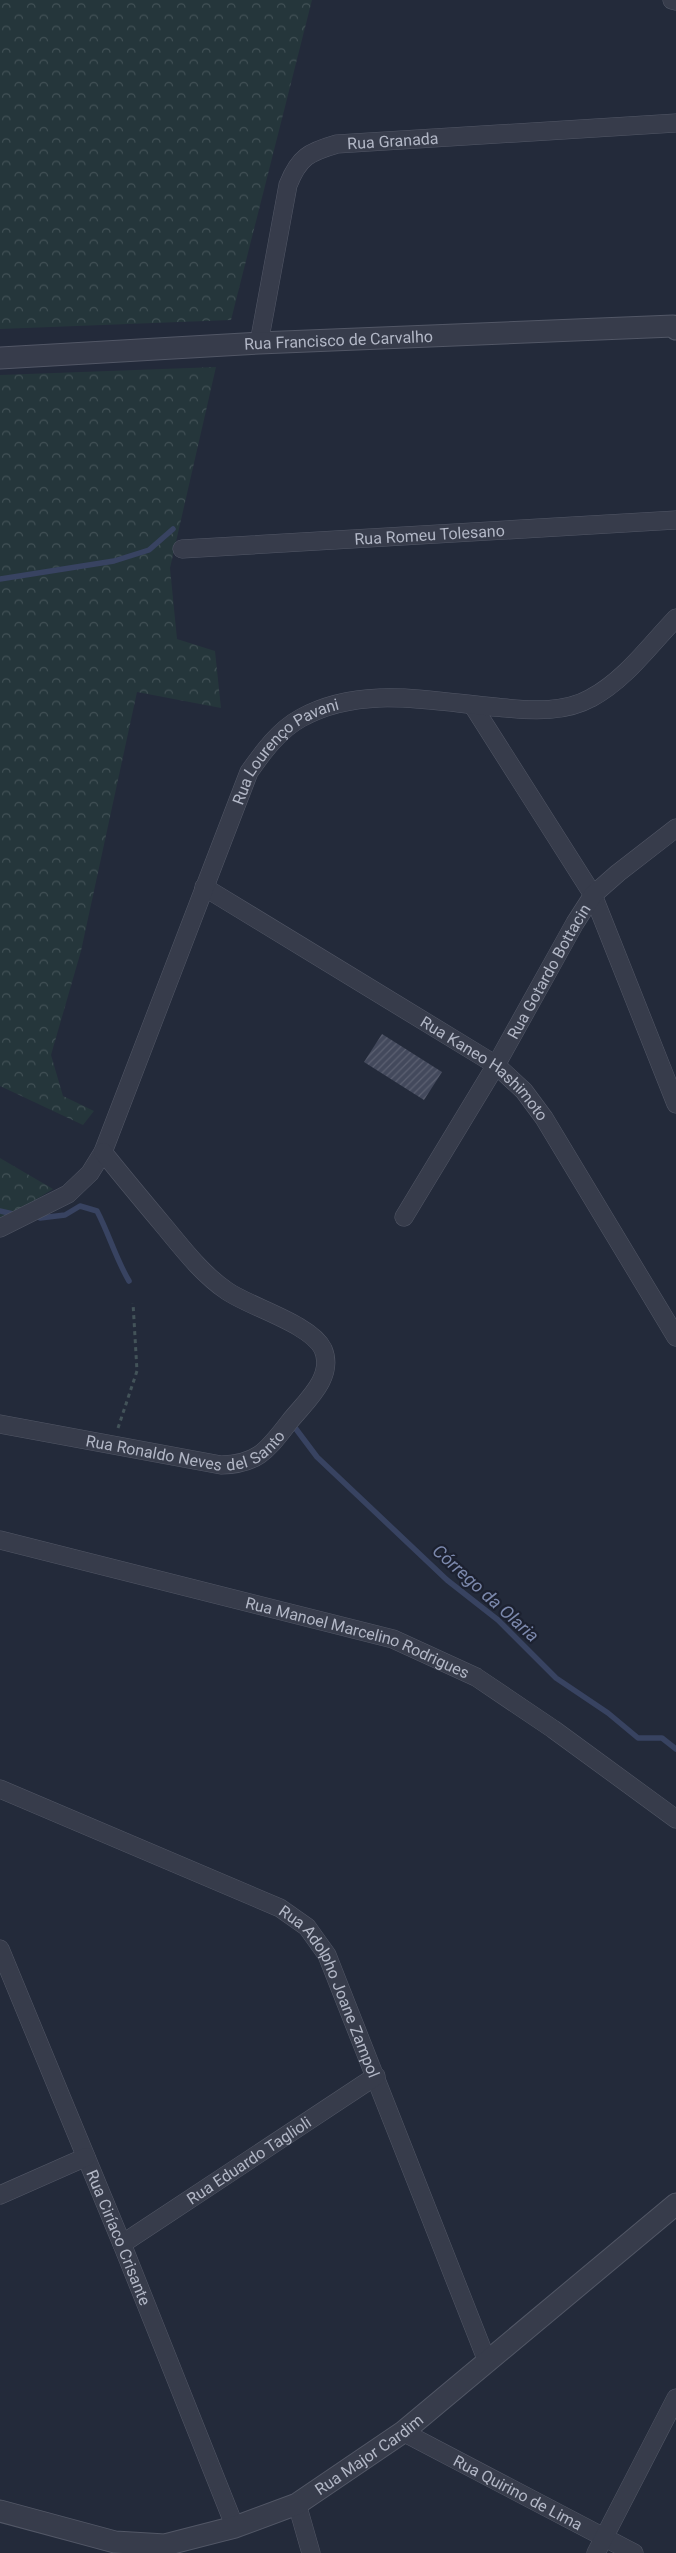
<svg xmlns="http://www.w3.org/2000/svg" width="676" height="2553" font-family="Roboto,sans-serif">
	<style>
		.forest { fill: url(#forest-crowns) }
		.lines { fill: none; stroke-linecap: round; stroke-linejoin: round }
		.stream { stroke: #384361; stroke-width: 5.5 }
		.building { fill: url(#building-hatch) }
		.minor-casing { stroke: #525766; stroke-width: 19 }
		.tertiary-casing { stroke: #525766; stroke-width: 23 }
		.path { stroke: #435359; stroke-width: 3; stroke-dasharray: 4 4; stroke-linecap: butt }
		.minor { stroke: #373c4b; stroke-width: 18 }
		.tertiary { stroke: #373c4b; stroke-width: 21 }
		.labels { text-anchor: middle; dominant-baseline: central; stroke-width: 4.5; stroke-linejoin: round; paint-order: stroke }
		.street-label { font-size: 16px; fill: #b2b7c6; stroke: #1c2130 }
		.water-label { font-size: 18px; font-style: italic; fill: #7c89ad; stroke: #1c2130 }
	</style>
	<defs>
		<pattern id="forest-crowns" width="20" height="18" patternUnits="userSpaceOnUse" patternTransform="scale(1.25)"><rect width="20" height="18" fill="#25363b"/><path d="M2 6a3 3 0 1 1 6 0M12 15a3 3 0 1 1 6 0" fill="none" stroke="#425156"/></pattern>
		<pattern id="building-hatch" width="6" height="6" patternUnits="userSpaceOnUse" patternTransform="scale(1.25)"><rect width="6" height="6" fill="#43495c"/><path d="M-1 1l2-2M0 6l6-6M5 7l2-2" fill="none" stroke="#5c6172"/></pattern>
	</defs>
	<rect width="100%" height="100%" fill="#232a3a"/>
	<!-- forest -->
	<path class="forest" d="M0,0H312L231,320L0,329Z
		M216,367L170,568L177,639L215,651L221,708L137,692L81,951L51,1055L63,1096L94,1111L83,1125L0,1086V375Z
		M0,1158L53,1189L3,1220L0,1219Z"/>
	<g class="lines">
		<!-- stream -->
		<path class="stream" d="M0,579L114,561L149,550L173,529
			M0,1211L13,1214
			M40,1218L65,1215L80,1206L97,1211C109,1234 116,1259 129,1281
			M296,1429L317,1457L447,1580L498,1620L556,1678L608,1713L638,1738H662L676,1749"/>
	</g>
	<!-- building -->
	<path class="building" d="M382,1034L442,1072L424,1100L364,1062Z"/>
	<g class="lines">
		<!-- minor casing -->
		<g class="minor-casing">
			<g id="minor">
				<path d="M672,0L676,1"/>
				<path id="s1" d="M259,343L288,185C299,157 309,152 337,144L676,123"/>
				<path id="s2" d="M182,549L676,520"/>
				<path d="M473,706L593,895L676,1104"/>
				<path id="s3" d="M204,887L496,1065L524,1091L544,1118L676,1337"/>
				<path id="s4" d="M404,1217L496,1065L575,923L593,895L618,873L676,828"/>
				<path id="s5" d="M0,1228L68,1194L90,1173L103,1152L249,772C263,752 279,730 301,718C364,683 438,703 506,708C534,711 566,712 591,698C625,680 650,645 676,618"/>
				<path id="s6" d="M0,1424L221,1465C259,1464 268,1449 290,1421C306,1401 335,1377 323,1349C311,1324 250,1307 227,1291C202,1274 183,1249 164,1226C143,1201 123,1177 103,1152"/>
				<path id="s7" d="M0,1540L393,1639L476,1677L553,1729L676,1819"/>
				<path id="s8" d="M0,1789L280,1908L307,1927L327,1955L487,2361"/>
				<path id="s9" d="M0,1949L122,2244L235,2527"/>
				<path d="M0,2195L86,2157"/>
				<path id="s10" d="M122,2244L376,2076"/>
				<path id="s11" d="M403,2432L634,2553"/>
				<path d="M297,2504L311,2553"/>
				<path d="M596,2553L676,2398"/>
			</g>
		</g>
		<!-- tertiary casing -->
		<g class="tertiary-casing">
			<g id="tertiary">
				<path id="s12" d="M0,358L259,343L673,326L676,329"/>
				<path id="s13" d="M0,2511L115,2542L165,2545L235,2527L297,2504L403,2432L676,2204"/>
			</g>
		</g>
		<!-- path -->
		<path class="path" d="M118,1428L137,1371L133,1303"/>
		<!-- minor -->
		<use href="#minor" class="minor"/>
		<!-- tertiary -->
		<use href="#tertiary" class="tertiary"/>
	</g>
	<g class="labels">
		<!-- street labels -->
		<g class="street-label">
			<text stroke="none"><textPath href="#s1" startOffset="284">Rua Granada</textPath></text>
			<text stroke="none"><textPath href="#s12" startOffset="339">Rua Francisco de Carvalho</textPath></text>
			<text stroke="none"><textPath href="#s2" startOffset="248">Rua Romeu Tolesano</textPath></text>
			<text stroke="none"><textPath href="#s5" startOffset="579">Rua Lourenço Pavani</textPath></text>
			<text stroke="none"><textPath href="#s4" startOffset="285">Rua Gotardo Bottacin</textPath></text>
			<text stroke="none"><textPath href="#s3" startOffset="335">Rua Kaneo Hashimoto</textPath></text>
			<text stroke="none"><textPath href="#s6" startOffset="192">Rua Ronaldo Neves del Santo</textPath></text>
			<text stroke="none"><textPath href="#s7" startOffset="371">Rua Manoel Marcelino Rodrigues</textPath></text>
			<text stroke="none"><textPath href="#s8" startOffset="404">Rua Adolpho Joane Zampol</textPath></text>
			<text stroke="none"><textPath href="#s10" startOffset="152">Rua Eduardo Taglioli</textPath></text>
			<text stroke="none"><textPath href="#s9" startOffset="312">Rua Ciríaco Crisante</textPath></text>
			<text stroke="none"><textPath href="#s13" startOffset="395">Rua Major Cardim</textPath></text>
			<text stroke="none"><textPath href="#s11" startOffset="130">Rua Quirino de Lima</textPath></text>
		</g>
		<!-- water labels -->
		<g class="water-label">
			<text transform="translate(486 1593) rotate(42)">Córrego da Olaria</text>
		</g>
	</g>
</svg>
